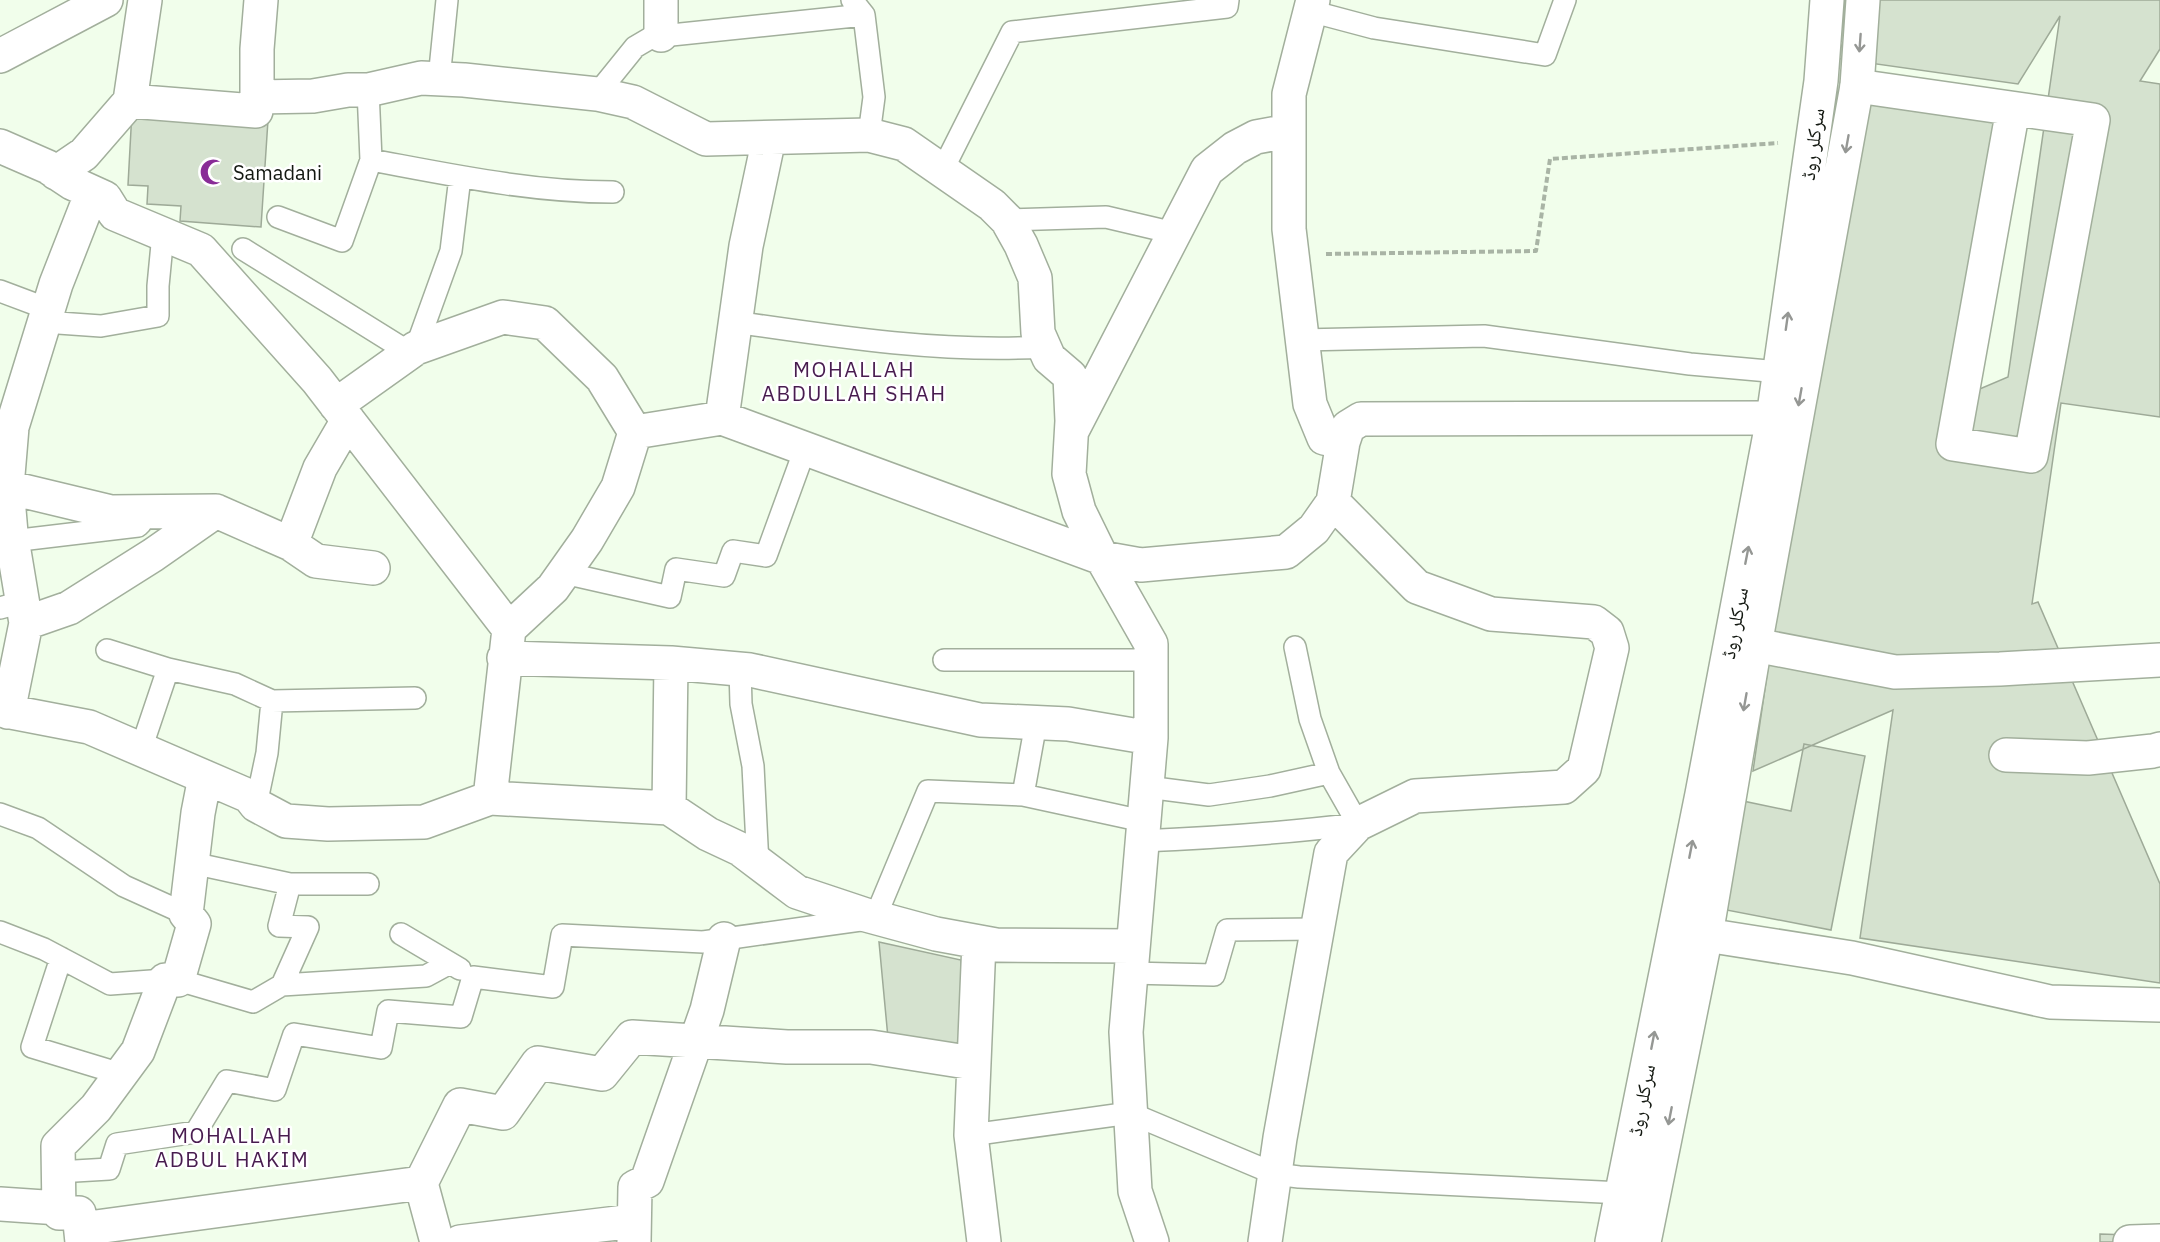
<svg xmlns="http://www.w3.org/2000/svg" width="2160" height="1242" font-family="'IBM Plex Sans','Noto Naskh Arabic',sans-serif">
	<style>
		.building { fill: #d5e2cf; stroke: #9eaa98; stroke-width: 1.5 }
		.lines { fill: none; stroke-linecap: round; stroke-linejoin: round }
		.service-casing { stroke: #a2af9c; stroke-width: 24 }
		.minor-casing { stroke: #a2af9c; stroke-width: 36 }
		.primary-casing { stroke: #a2af9c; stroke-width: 36 }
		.path { stroke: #a9b4a5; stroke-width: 4; stroke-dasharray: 6 3; stroke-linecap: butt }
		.service { stroke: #fff; stroke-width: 21 }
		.minor { stroke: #fff; stroke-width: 33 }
		.primary { stroke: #fff; stroke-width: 33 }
		.oneway { stroke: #959794 }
		.labels { text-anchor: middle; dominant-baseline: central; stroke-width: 5; stroke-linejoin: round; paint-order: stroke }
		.street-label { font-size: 20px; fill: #131811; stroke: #fff }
		.poi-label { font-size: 20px; fill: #131811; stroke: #fff; text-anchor: start }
		.neighbourhood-label { font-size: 21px; letter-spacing: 1.5px; fill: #481c4f; stroke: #fff }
	</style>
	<rect width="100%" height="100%" fill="#f1feeb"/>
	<!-- building -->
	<path class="building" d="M1870,0H2160V49L2140,81L2160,84V417L2061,403L2032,604L2038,602L2160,884V983L1860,938L1893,710L1753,771L1853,80L2018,98L1975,391L2008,377L2060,16L2018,84L1834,58Z
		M132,111L268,120L261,227L180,221L181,206L147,204L148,186L128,185Z
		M1804,744L1865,756L1831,930L1716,908L1738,800L1791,811Z
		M879,942L961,960L960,1045L888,1038Z
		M2100,1234L2160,1236V1242H2100Z"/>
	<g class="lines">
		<!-- service casing -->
		<g class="service-casing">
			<path id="service" d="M852,0L864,15L874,97L869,135
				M1310,11L1374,28L1545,55L1565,0
				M439,79L447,0
				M368,90L371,160C452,175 531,192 613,192
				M597,94L635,47L652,37L864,15
				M942,171L1012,32L1227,7L1228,0
				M278,217L342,241L371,160
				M1007,220L1106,217L1174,233
				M243,249L410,353
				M0,291L48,309
				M44,322L101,326L158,316V286L163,234
				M735,322C837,337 942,353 1044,347
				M1302,340L1484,336L1690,364L1780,372
				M416,348L451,251L460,177
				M12,541L138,526L141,523
				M564,573L670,597L676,569L724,576L733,551L766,556L805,449
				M0,608L22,602
				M107,650L168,669L141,749
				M944,660H1151
				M168,669L235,684L272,701
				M740,669L741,704L753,766L758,865
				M1036,723L1023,795L1143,821
				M1147,787L1209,795L1270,786L1329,773
				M256,805L267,753L272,701L415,698
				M0,814L38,828L124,886L186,914
				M1141,841C1214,838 1285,833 1358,824L1329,773L1310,719L1295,647
				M192,863L290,884L279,926L308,927L282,985
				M290,884H368
				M0,932L44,949L110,984L165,980
				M401,934L460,969
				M61,958L32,1047L121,1074
				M1130,973L1214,975L1227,930L1317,929
				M178,980L253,1002L282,985L426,976L450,963
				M971,1135L1130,1113L1275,1174L1299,1177L1622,1193
				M58,1172L109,1169L117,1144L196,1132L227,1081L275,1090L294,1034L381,1048L388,1011L461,1017L473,977L553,987L562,935L703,942L875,918L928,791L1023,795"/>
		</g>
		<!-- minor casing -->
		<g class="minor-casing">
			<path id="minor" d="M661,0V35
				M1313,0L1289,94V229L1310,404L1324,438L1343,442
				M0,56L106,0
				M1857,86L2093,120L2031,456L1953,444L2013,109
				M257,97V49L261,0
				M130,101L256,111L257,97L313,96L348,90H368L421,78L464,80L597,94L633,102L706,139L869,135L904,144L992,205L1007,220L1021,245L1035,278L1038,333L1049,358L1070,376L1072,421L1069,474L1079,511L1102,558L1151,644V738L1126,1032L1135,1191L1152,1242
				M0,146L48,167L72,183L105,198L115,214L201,250L317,380L509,629
				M56,173L84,154L130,101L145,0
				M336,405L416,348L503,317L545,323L602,378L635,432
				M722,418L746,246L769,138
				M1073,429L1207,170L1235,148L1256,137L1289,131
				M7,487L111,512L216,511L291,544L316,561L373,568
				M291,544L320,468L348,420
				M26,623L69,608L153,555L216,511
				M1755,645L1895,672L2000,669L2160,660
				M504,658L671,663L669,808
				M671,663L750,670L980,720L1068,724L1151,738
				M0,710L89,727L249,796L256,805L286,821L328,824L424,822L490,798L509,629L553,588L587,540L618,487L635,432L722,418L1102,558L1141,565L1286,552L1314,529L1333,502L1343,442L1348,427L1361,419L1773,418
				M8,712L26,623L11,533L7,487L12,427L56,284L92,192
				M2006,755L2088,758L2153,751L2160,749
				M490,798L669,808L708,834L740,849L797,892L866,915L936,934L996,945L1132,946
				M1706,935L1852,958L2050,1002L2160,1005
				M979,942L971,1135L984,1242
				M421,1183L437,1242
				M0,1204L59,1208
				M81,1229L421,1183L460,1105L503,1113L538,1063L602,1074L632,1037L787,1047H871L973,1063
				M82,1242L79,1213H59L58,1146L96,1108L138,1051L165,980H178L194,924L186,914L198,813L205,777
				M460,1242L634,1221
				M634,1242L635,1187L647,1181L707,1010L724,939
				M1265,1242L1280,1138L1331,853L1358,824L1415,796L1564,787L1584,769L1612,648L1607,632L1594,622L1491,614L1417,587L1333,502
				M2130,1242L2160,1241"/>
		</g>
		<!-- primary casing -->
		<g class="primary-casing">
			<path id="primary" d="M1612,1242L1702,794L1773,418L1821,81L1827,0
				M1644,1242L1706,935L1755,645L1857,86L1863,0"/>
		</g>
		<!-- path -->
		<path class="path" d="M1326,254L1536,251L1550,159L1778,143"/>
		<!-- service -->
		<use href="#service" class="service"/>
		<!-- minor -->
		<use href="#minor" class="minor"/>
		<!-- primary -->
		<use href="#primary" class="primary"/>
	</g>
	<!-- one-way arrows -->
	<defs><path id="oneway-shaft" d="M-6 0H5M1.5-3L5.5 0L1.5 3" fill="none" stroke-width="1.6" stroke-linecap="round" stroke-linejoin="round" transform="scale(1.5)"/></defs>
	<g class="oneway">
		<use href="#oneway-shaft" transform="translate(1860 43) rotate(94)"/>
		<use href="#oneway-shaft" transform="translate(1847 144) rotate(100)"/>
		<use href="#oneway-shaft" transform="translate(1787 321) rotate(-82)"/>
		<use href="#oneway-shaft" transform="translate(1800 397) rotate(100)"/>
		<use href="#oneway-shaft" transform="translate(1747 555) rotate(-79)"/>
		<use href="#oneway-shaft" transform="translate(1745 702) rotate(100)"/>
		<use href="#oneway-shaft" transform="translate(1691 849) rotate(-79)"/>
		<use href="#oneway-shaft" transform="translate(1653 1040) rotate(-79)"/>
		<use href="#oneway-shaft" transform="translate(1670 1116) rotate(101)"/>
	</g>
	<!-- icons -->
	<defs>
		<g id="mosque-bare" transform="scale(2.07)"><path d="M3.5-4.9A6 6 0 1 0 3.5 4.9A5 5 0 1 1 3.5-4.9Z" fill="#892c97" stroke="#fff" stroke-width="2.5" paint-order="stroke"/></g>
	</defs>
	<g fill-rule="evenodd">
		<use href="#mosque-bare" x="213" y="172"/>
	</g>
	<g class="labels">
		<!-- street labels -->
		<g class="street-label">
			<text transform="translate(1812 144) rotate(-82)">سرکلر روڈ</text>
			<text transform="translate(1734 623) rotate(-79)">سرکلر روڈ</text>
			<text transform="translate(1641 1100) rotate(-79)">سرکلر روڈ</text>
		</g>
		<!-- poi labels -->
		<g class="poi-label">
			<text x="233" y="172">Samadani</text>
		</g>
		<!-- neighbourhood labels -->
		<g class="neighbourhood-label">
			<text x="854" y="369">MOHALLAH<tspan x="854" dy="24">ABDULLAH SHAH</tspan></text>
			<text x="232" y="1135">MOHALLAH<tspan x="232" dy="24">ADBUL HAKIM</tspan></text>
		</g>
	</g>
</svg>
